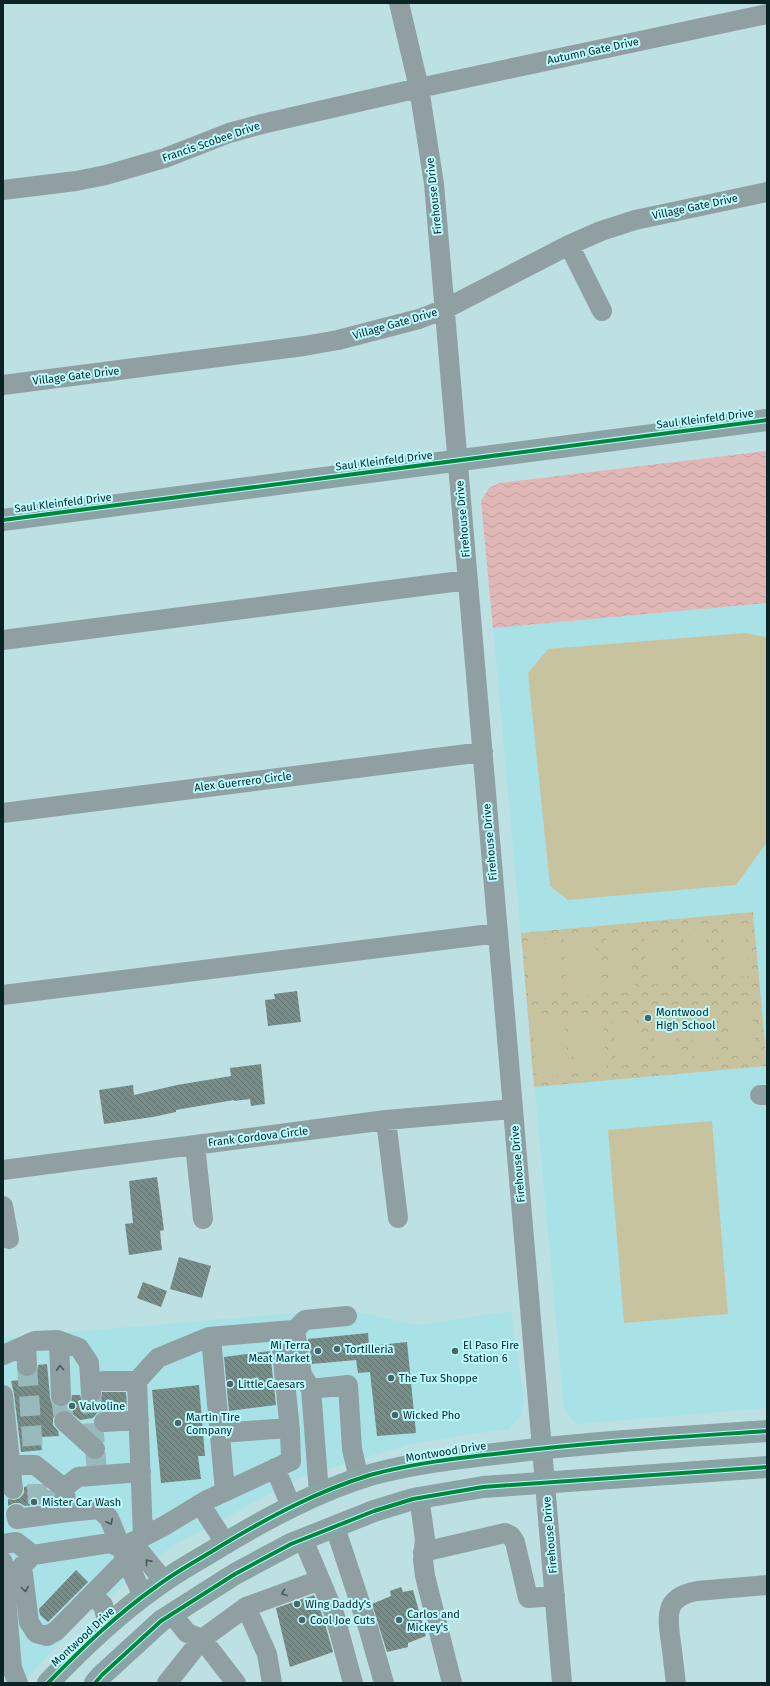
<svg xmlns="http://www.w3.org/2000/svg" width="770" height="1686" font-family="'Fira Sans',sans-serif">
	<style>
		.built { fill: #a9e2e6 }
		.park { fill: url(#park-crowns) }
		.garden { fill: #c8c39f }
		.water { fill: url(#water-waves) }
		.building { fill: url(#building-back-hatch) }
		.lines { fill: none; stroke-linecap: round; stroke-linejoin: round }
		.minor-tunnel { stroke: #99babd; stroke-width: 20; stroke-dasharray: 20 10; stroke-linecap: butt }
		.minor { stroke: #90a0a2; stroke-width: 20 }
		.major { stroke: #8ba3a4; stroke-width: 22 }
		.cycleway-casing { stroke: #bbfaff; stroke-width: 6 }
		.cycleway { stroke: #00873e; stroke-width: 4 }
		.oneway { stroke: #465c5e }
		.poi-dot { fill: #496668; stroke: #bbfaff; stroke-width: 1.5 }
		.labels { text-anchor: middle; dominant-baseline: central; stroke-width: 4; stroke-linejoin: round; paint-order: stroke }
		.street-label { font-size: 11px; fill: #0a2426; stroke: #bbfaff }
		.poi-label { font-size: 11px; fill: #0a2426; stroke: #bbfaff; text-anchor: start }
	</style>
	<defs>
		<pattern id="park-crowns" width="20" height="18" patternUnits="userSpaceOnUse"><rect width="20" height="18" fill="#c8c39f"/><path d="M2 6a3 3 0 1 1 6 0M12 15a3 3 0 1 1 6 0" fill="none" stroke="#aaa789"/></pattern>
		<pattern id="water-waves" width="16" height="10" patternUnits="userSpaceOnUse"><rect width="16" height="10" fill="#e1b7b6"/><path d="M0 5q4-4 8 0t8 0" fill="none" stroke="#c09d9c"/></pattern>
		<pattern id="building-back-hatch" width="6" height="6" patternUnits="userSpaceOnUse"><rect width="6" height="6" fill="#788d88"/><path d="M-1 5l2 2M0 0l6 6M5-1l2 2" fill="none" stroke="#61736f"/></pattern>
	</defs>
	<rect width="100%" height="100%" fill="#bde0e3"/>
	<!-- built -->
	<path class="built" d="M767,603V1408L578,1424L570,1418L564,1410L493,628Z
		M342,1309L418,1325L511,1311L524,1400L522,1414L509,1429L465,1435L408,1445L304,1476L174,1545L85,1616L22,1683H3V1338Z"/>
	<!-- park -->
	<path class="park" d="M753,912L767,1066L534,1087L521,933Z"/>
	<!-- garden -->
	<path class="garden" d="M744,633L767,637V842L736,885L568,900L550,886L528,673L548,649Z
		M745,926L749,976L726,978L722,928Z
		M706,929L710,980L687,981L682,931Z
		M668,933L672,983L648,985L644,935Z
		M595,934L600,994L568,997L563,938Z
		M630,936L634,987L610,989L606,938Z
		M557,938L562,998L530,1001L525,941Z
		M752,1004L756,1054L732,1056L729,1006Z
		M713,1007L717,1057L694,1059L690,1009Z
		M674,1010L679,1060L655,1063L651,1012Z
		M602,1012L607,1071L575,1074L569,1015Z
		M636,1014L640,1064L616,1066L612,1016Z
		M564,1016L569,1075L537,1078L531,1019Z
		M712,1121L728,1314L624,1323L608,1130Z"/>
	<!-- water -->
	<path class="water" d="M767,451V603L493,628L481,501L489,488L500,483Z"/>
	<!-- building -->
	<path class="building" d="M297,991L301,1022L268,1026L265,1000L275,999L274,994Z
		M261,1064L265,1104L251,1106L250,1099L234,1101V1100L176,1110V1112L153,1117L104,1124L99,1090L133,1085L134,1095L177,1085L231,1076L230,1068Z
		M157,1177L164,1230L160,1231L162,1250L129,1255L125,1224L133,1223L129,1181Z
		M179,1257L211,1266L202,1298L170,1289Z
		M143,1282L167,1291L161,1307L137,1298Z
		M368,1333L369,1346L407,1342L416,1433L377,1436L370,1372L358,1373L356,1360L312,1364L308,1339Z
		M270,1351L276,1405L229,1411L224,1357Z
		M47,1364L50,1397L51,1402L55,1406L61,1407L67,1406L71,1401L72,1395H80L82,1400L86,1403L91,1404L98,1402L101,1398L102,1392H126L127,1409L103,1411L97,1413L93,1418L80,1420L67,1410H60L55,1414L53,1419V1425L58,1431L59,1436L40,1437L42,1450L21,1452L14,1394L11,1381L19,1380V1374L27,1377L33,1376L37,1372L38,1365Z
		M199,1385L205,1456H198L201,1479L161,1483L152,1390Z
		M40,1484L53,1494L55,1502L25,1506L20,1503H14L8,1506V1499L14,1500L20,1498L24,1493V1487Z
		M76,1570L88,1582L48,1622L40,1615L39,1609Z
		M401,1587L403,1592L413,1590L426,1636L408,1643V1647L387,1652L372,1604L391,1596L390,1591Z
		M314,1595L323,1617L333,1652L290,1667L276,1608Z"/>
	<g class="lines">
		<!-- minor-tunnel -->
		<path class="minor-tunnel" d="M27,1366L33,1451
			M91,1393L97,1475
			M61,1396L64,1421
			M37,1484L38,1511
			M52,1490L54,1510"/>
		<!-- minor -->
		<path class="minor" d="M399,3L419,88L434,184L562,1683
			M3,190L76,181L106,175L165,158L229,133L262,124L419,88L767,14
			M569,245L602,311
			M3,385L304,346L338,340L419,319L445,309L569,245L601,231L635,220L767,192
			M3,640L468,580
			M3,813L483,752
			M3,995L498,933
			M760,1095H767
			M386,1120L398,1218
			M195,1145L203,1219
			M3,1170L386,1120L513,1109
			M3,1206L9,1239
			M295,1330L305,1320L347,1316
			M211,1337L225,1491
			M59,1341L61,1396
			M26,1345L27,1366
			M3,1355L35,1341L57,1340L79,1348L89,1363L91,1393
			M103,1381H137
			M3,1395L13,1489
			M64,1421L95,1449
			M104,1422L139,1420
			M220,1433L289,1428
			M10,1465H35L64,1488
			M275,1468L291,1506
			M141,1472L78,1477L64,1488L68,1512L99,1509L109,1518L121,1548L143,1596
			M319,1493L311,1389L348,1385L352,1449L359,1479
			M419,1497L425,1539L423,1560L425,1576L452,1683
			M200,1504L226,1544
			M16,1514L17,1519L68,1512
			M335,1527L368,1627L384,1683
			M143,1536L137,1381L158,1358L209,1337L280,1331
			M303,1539L334,1613L353,1683
			M132,1542L164,1581
			M3,1544L16,1542L33,1555L110,1543L121,1548
			M121,1548L164,1526L207,1500L291,1461L290,1431L280,1331L295,1330L302,1375L311,1389
			M423,1552L505,1533L511,1536L515,1542L528,1598L555,1596
			M33,1555L22,1566L29,1622L36,1633L47,1636L56,1631L126,1560
			M3,1562L12,1668L3,1665
			M86,1600L95,1598L103,1605L108,1624
			M246,1607L320,1580
			M172,1614L187,1633L202,1639L236,1683
			M12,1668L18,1683
			M167,1683L202,1639L246,1607L267,1654L272,1683
			M676,1683C674,1670 673,1656 671,1643C667,1615 664,1597 697,1591L767,1585"/>
		<!-- major -->
		<path class="major" d="M3,520L767,420
			M48,1683C82,1648 117,1614 157,1586C178,1570 202,1558 224,1544C271,1516 318,1491 370,1475C414,1463 458,1458 503,1453C590,1442 679,1437 767,1431
			M95,1683L102,1675L161,1621L235,1574L291,1544L374,1511L413,1499L483,1487L767,1467"/>
		<!-- cycleway casing -->
		<g class="cycleway-casing">
			<path id="cycleway" d="M3,520L767,420
				M48,1683C82,1648 117,1614 157,1586C178,1570 202,1558 224,1544C271,1516 318,1491 370,1475C414,1463 458,1458 503,1453C590,1442 679,1437 767,1431
				M95,1683L102,1675L161,1621L235,1574L291,1544L374,1511L413,1499L483,1487L767,1467"/>
		</g>
		<!-- cycleway -->
		<use href="#cycleway" class="cycleway"/>
	</g>
	<!-- one-way arrows -->
	<defs><path id="oneway-chevron" d="M-2-3.5L2.5 0L-2 3.5" fill="none" stroke-width="1.6" stroke-linecap="round" stroke-linejoin="round"/></defs>
	<g class="oneway">
		<use href="#oneway-chevron" transform="translate(60 1368) rotate(-93)"/>
		<use href="#oneway-chevron" transform="translate(110 1522) rotate(63)"/>
		<use href="#oneway-chevron" transform="translate(148 1562) rotate(-129)"/>
		<use href="#oneway-chevron" transform="translate(25 1589) rotate(83)"/>
		<use href="#oneway-chevron" transform="translate(284 1593) rotate(160)"/>
	</g>
	<!-- markers -->
	<g class="poi-dot">
		<circle cx="648" cy="1018" r="4"/>
		<circle cx="337" cy="1349" r="4"/>
		<circle cx="318" cy="1351" r="4"/>
		<circle cx="455" cy="1351" r="4"/>
		<circle cx="391" cy="1378" r="4"/>
		<circle cx="230" cy="1384" r="4"/>
		<circle cx="72" cy="1406" r="4"/>
		<circle cx="395" cy="1415" r="4"/>
		<circle cx="178" cy="1423" r="4"/>
		<circle cx="34" cy="1502" r="4"/>
		<circle cx="297" cy="1604" r="4"/>
		<circle cx="302" cy="1620" r="4"/>
		<circle cx="399" cy="1620" r="4"/>
	</g>
	<g class="labels">
		<!-- street labels -->
		<g class="street-label">
			<text transform="translate(593 51) rotate(-12)">Autumn Gate Drive</text>
			<text transform="translate(211 142) rotate(-19)">Francis Scobee Drive</text>
			<text transform="translate(434 196) rotate(-96)">Firehouse Drive</text>
			<text transform="translate(695 207) rotate(-12)">Village Gate Drive</text>
			<text transform="translate(395 324) rotate(-16)">Village Gate Drive</text>
			<text transform="translate(76 376) rotate(-7)">Village Gate Drive</text>
			<text transform="translate(705 419) rotate(-7)">Saul Kleinfeld Drive</text>
			<text transform="translate(384 461) rotate(-7)">Saul Kleinfeld Drive</text>
			<text transform="translate(63 503) rotate(-7)">Saul Kleinfeld Drive</text>
			<text transform="translate(463 519) rotate(-95)">Firehouse Drive</text>
			<text transform="translate(243 782) rotate(-7)">Alex Guerrero Circle</text>
			<text transform="translate(490 842) rotate(-95)">Firehouse Drive</text>
			<text transform="translate(258 1137) rotate(-7)">Frank Cordova Circle</text>
			<text transform="translate(518 1164) rotate(-95)">Firehouse Drive</text>
			<text transform="translate(446 1452) rotate(-9)">Montwood Drive</text>
			<text transform="translate(550 1535) rotate(-95)">Firehouse Drive</text>
			<text transform="translate(83 1637) rotate(-43)">Montwood Drive</text>
		</g>
		<!-- poi labels -->
		<g class="poi-label">
			<text x="656" y="1012">Montwood<tspan x="656" dy="13">High School</tspan></text>
			<text x="310" y="1345" text-anchor="end">Mi Terra<tspan x="310" dy="13">Meat Market</tspan></text>
			<text x="463" y="1345">El Paso Fire<tspan x="463" dy="13">Station 6</tspan></text>
			<text x="345" y="1349">Tortilleria</text>
			<text x="399" y="1378">The Tux Shoppe</text>
			<text x="238" y="1384">Little Caesars</text>
			<text x="80" y="1406">Valvoline</text>
			<text x="403" y="1415">Wicked Pho</text>
			<text x="186" y="1417">Martin Tire<tspan x="186" dy="13">Company</tspan></text>
			<text x="42" y="1502">Mister Car Wash</text>
			<text x="305" y="1604">Wing Daddy's</text>
			<text x="407" y="1614">Carlos and<tspan x="407" dy="13">Mickey's</tspan></text>
			<text x="310" y="1620">Cool Joe Cuts</text>
		</g>
	</g>
	<!-- border -->
	<rect width="770" height="1686" fill="none" stroke="#0a2426" stroke-width="8"/>
</svg>
